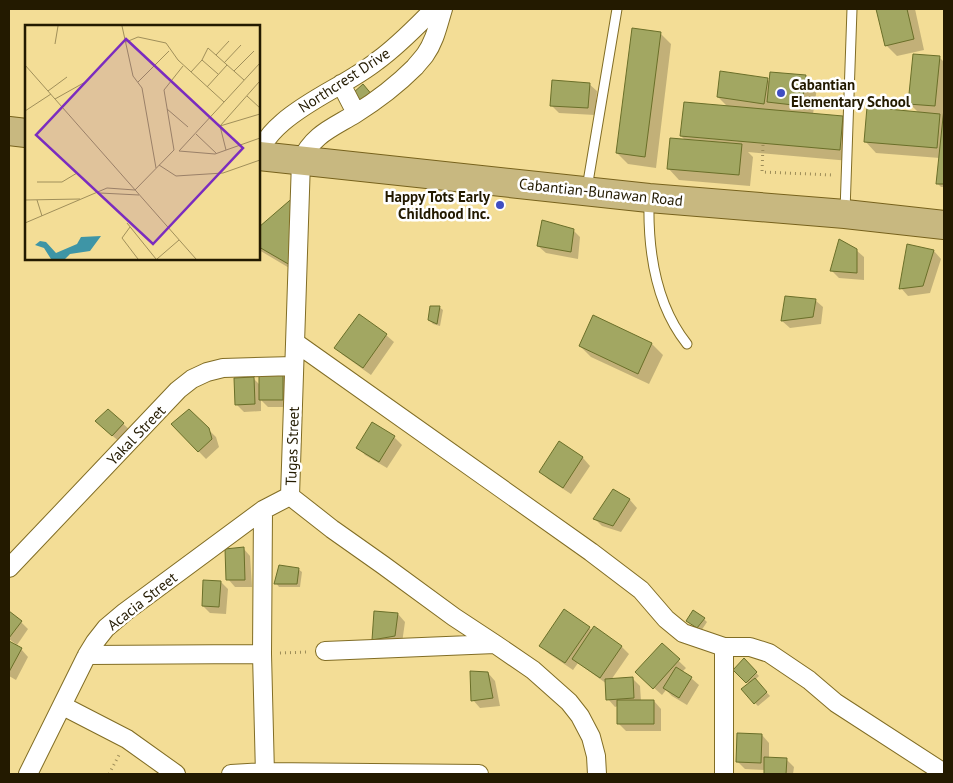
<svg xmlns="http://www.w3.org/2000/svg" width="953" height="783" font-family="'PT Sans',sans-serif">
	<style>
		.shadow { fill: #0003 }
		.building { fill: #a2a762; stroke: #6a6f29 }
		.lines { fill: none; stroke-linecap: round; stroke-linejoin: round }
		.lane-casing { stroke: #816d25; stroke-width: 11 }
		.street-casing { stroke: #816d25; stroke-width: 20 }
		.primary-casing { stroke: #77621c; stroke-width: 30 }
		.path { stroke: #9c8c58; stroke-width: 3; stroke-dasharray: 1 4; stroke-linecap: butt }
		.lane { stroke: #fff; stroke-width: 9 }
		.street { stroke: #fff; stroke-width: 18 }
		.primary { stroke: #c8b880; stroke-width: 28 }
		.poi-dot { fill: #404ec2; stroke: #fff; stroke-width: 2 }
		.labels { text-anchor: middle; dominant-baseline: central; stroke-width: 5; stroke-linejoin: round; paint-order: stroke }
		.street-label { font-size: 15px; fill: #231a00; stroke: #fff }
		.poi-label { font-size: 15px; font-weight: bold; fill: #231a00; stroke: #fff; text-anchor: start }
		.inset-road { fill: none; stroke: #a08f5a; stroke-width: 1 }
		.view { fill: #7b2cbf; fill-opacity: 0.15; stroke: #7b2cbf; stroke-width: 2.5 }
		.inset-edge { fill: none; stroke: #231a00; stroke-width: 2.5 }
	</style>
	<rect width="100%" height="100%" fill="#f3dd96"/>
	<!-- shadow -->
	<path class="shadow" d="M877,9H915L924,50L897,56L886,45Z
		M660,33L671,44L656,168L628,164L617,153Z
		M939,57L944,62V187H941L937,183L940,158L876,153L865,141L919,113L909,103Z
		M805,77L817,88L813,114L842,117L853,128L850,161L748,152L753,157L750,186L679,180L668,168L686,141L681,136L728,107L718,97L767,79L770,82Z
		M589,84L597,91L595,115L559,113L551,105Z
		M296,197L301,275L259,250V228Z
		M573,230L580,237L578,259L546,253L538,246Z
		M908,246L934,251L941,259L930,293L908,296L901,288Z
		M856,250L864,257V280L839,278L832,271Z
		M815,300L823,307L821,324L790,328L782,321Z
		M439,307L443,310L440,326L433,324L429,320Z
		M594,317L652,344L663,355L649,384L591,357L580,346Z
		M386,335L394,342L371,375L343,355L336,348Z
		M282,375L289,382V407H268L261,400V411L244,412L236,404L253,378L260,385Z
		M108,410L131,431L120,442L104,429Z
		M189,411L216,437L219,447L206,459L172,424Z
		M394,437L402,445L387,468L365,455L358,447Z
		M560,443L583,458L590,466L571,494L548,479L541,471Z
		M613,491L630,500L637,508L621,532L602,526L595,519Z
		M243,548L250,556L252,587H235L228,579Z
		M298,569L302,572L300,587H279L276,583Z
		M221,582L228,589L226,614L210,613L203,606Z
		M9,613L21,622L28,629L17,645L9,639Z
		M398,614L405,622L402,643L381,647L374,639Z
		M704,619L707,622L701,631L691,624Z
		M589,628L593,631L622,647L629,654L611,680L632,678L640,686L641,701H654L661,709V731H626L618,723V706L615,707L608,699L607,684L578,663L573,670L548,653L541,646Z
		M9,643L21,649L28,657L16,680L9,676Z
		M662,645L686,668L682,672L691,678L699,685L687,705L672,696L666,690L662,695L644,679Z
		M744,660L759,676L755,680L770,696L758,706L755,703L749,684L734,670Z
		M488,673L495,681L500,706L480,708L473,700Z
		M762,735L769,743V759H786L794,767L793,774H765V770L745,769L738,762Z"/>
	<!-- building -->
	<path class="building" d="M876,9H907L914,39L885,46Z
		M632,28L661,32L645,157L616,153Z
		M913,54L940,56L935,106L908,104Z
		M720,71L768,78L764,104L717,97Z
		M770,72L806,75L802,106L767,102Z
		M552,80L590,83L588,108L550,106Z
		M363,84L373,96L363,105L353,93Z
		M684,102L843,116L840,150L680,136Z
		M867,107L940,114L937,148L864,142Z
		M944,108V184H936Z
		M670,138L742,144L739,175L667,169Z
		M296,195L290,265L259,247V227Z
		M542,220L574,229L571,252L537,246Z
		M839,239L857,249V273L830,271Z
		M907,244L934,250L923,286L899,289Z
		M785,296L816,299L813,317L781,321Z
		M430,306H440L437,324L428,320Z
		M359,314L387,334L363,368L334,348Z
		M593,315L652,343L638,374L579,346Z
		M259,374H283V400H259Z
		M254,377L255,404L235,405L234,378Z
		M108,409L124,423L112,436L95,421Z
		M189,409L209,428L212,439L198,452L171,424Z
		M372,422L395,436L379,462L356,448Z
		M559,441L583,457L563,488L539,472Z
		M613,489L630,499L613,526L593,519Z
		M244,547L245,580H226L225,549Z
		M279,565L299,568L297,584H274Z
		M203,580L221,581L219,607L202,606Z
		M564,609L590,627L565,663L539,646Z
		M693,610L705,618L697,628L686,621Z
		M9,611L22,621L9,638Z
		M374,611L398,613L395,636L372,640Z
		M594,626L622,646L600,678L572,659Z
		M9,641L22,648L9,672Z
		M662,643L680,659L653,689L635,672Z
		M744,658L757,672L746,683L733,670Z
		M676,667L692,677L679,698L663,688Z
		M470,671L488,672L493,698L471,701Z
		M633,677L634,698L606,700L605,679Z
		M755,678L767,692L754,704L741,689Z
		M617,700H654V724H617Z
		M737,733L762,734L761,763L736,762Z
		M764,757L787,758L786,774H764Z"/>
	<g class="lines">
		<!-- lane casing -->
		<g class="lane-casing">
			<path id="lane" d="M587,188L617,9
				M649,202C648,251 656,305 687,344
				M845,211L852,9"/>
		</g>
		<!-- street casing -->
		<g class="street-casing">
			<path id="street" d="M341,84L356,113
				M260,157C261,153 262,149 263,145C268,136 276,128 283,122C312,97 348,84 377,61C398,46 416,27 434,9
				M296,343L591,552L641,590L666,619L683,633L724,647H750L769,653L809,680L836,703L944,773
				M290,496L301,161C312,135 332,128 355,114C376,101 397,85 415,67C418,63 422,59 425,55C435,41 438,25 443,9
				M290,496L332,529L383,565L454,617L495,644L533,670L569,702L580,716L591,737L596,756L597,774
				M263,510L262,654L265,774
				M9,568L178,390L192,379L207,372L223,368L294,366
				M325,651L495,644
				M87,655L262,654
				M63,706L127,739L176,774
				M28,774L87,655L95,642L106,628L125,612L263,510L290,496
				M231,774L265,772L479,774
				M724,774V647"/>
		</g>
		<!-- primary casing -->
		<g class="primary-casing">
			<path id="primary" d="M9,131L26,133
				M259,156L649,198L845,214L944,225"/>
		</g>
		<!-- path -->
		<path class="path" d="M763,145L762,172L833,175
			M280,653L308,652
			M109,774L119,755"/>
		<!-- lane -->
		<use href="#lane" class="lane"/>
		<!-- street -->
		<use href="#street" class="street"/>
		<!-- primary -->
		<use href="#primary" class="primary"/>
	</g>
	<!-- markers -->
	<g class="poi-dot">
		<circle cx="781" cy="93" r="5"/>
		<circle cx="500" cy="205" r="5"/>
	</g>
	<g class="labels">
		<!-- street labels -->
		<g class="street-label">
			<text transform="translate(344 80) rotate(-33)">Northcrest Drive</text>
			<text transform="translate(601 192) rotate(6)">Cabantian-Bunawan Road</text>
			<text transform="translate(136 435) rotate(-46)">Yakal Street</text>
			<text transform="translate(292 446) rotate(-88)">Tugas Street</text>
			<text transform="translate(142 601) rotate(-38)">Acacia Street</text>
		</g>
		<!-- poi labels -->
		<g class="poi-label">
			<text x="791" y="84">Cabantian<tspan x="791" dy="17">Elementary School</tspan></text>
			<text x="490" y="196" text-anchor="end">Happy Tots Early<tspan x="490" dy="17">Childhood Inc.</tspan></text>
		</g>
	</g>
	<!-- overview -->
	<g transform="translate(25 25)">
		<rect width="235" height="235" fill="#f3dd96"/>
		<path d="M76,211L65,226L45,229L40,234H26L19,223L10,220L15,216L21,217L31,228L52,219L56,212Z" fill="#3e95a6"/>
		<path class="inset-road" d="M97,1L108,51L117,63L131,143M101,17L113,12L141,18L153,35L199,77M30,19L33,1M191,30L204,16M177,35L193,49M199,38L216,20M0,40L171,234M209,46L229,26M166,47L177,35L183,23L219,55M144,55L195,101L235,89M113,57L144,26M182,62L202,40M23,66L42,52M222,71L235,83M30,74L62,56M142,84L163,102M0,86L26,69M171,109L192,129M149,125L139,65L158,41M201,125L195,101L234,57M154,126L235,38M154,126L190,129L235,113M134,140L151,151L198,148L235,135M12,157H37L52,148M75,168L114,170M0,175L55,174M12,175L17,191M0,198L82,163L110,165L149,125M102,198L131,234M105,202L97,213L113,234M132,234L154,215"/>
		<path class="view" d="M101,14L218,123L128,219L11,110Z"/>
		<rect width="235" height="235" class="inset-edge"/>
	</g>
	<!-- border -->
	<rect width="953" height="783" fill="none" stroke="#231a00" stroke-width="20"/>
</svg>
